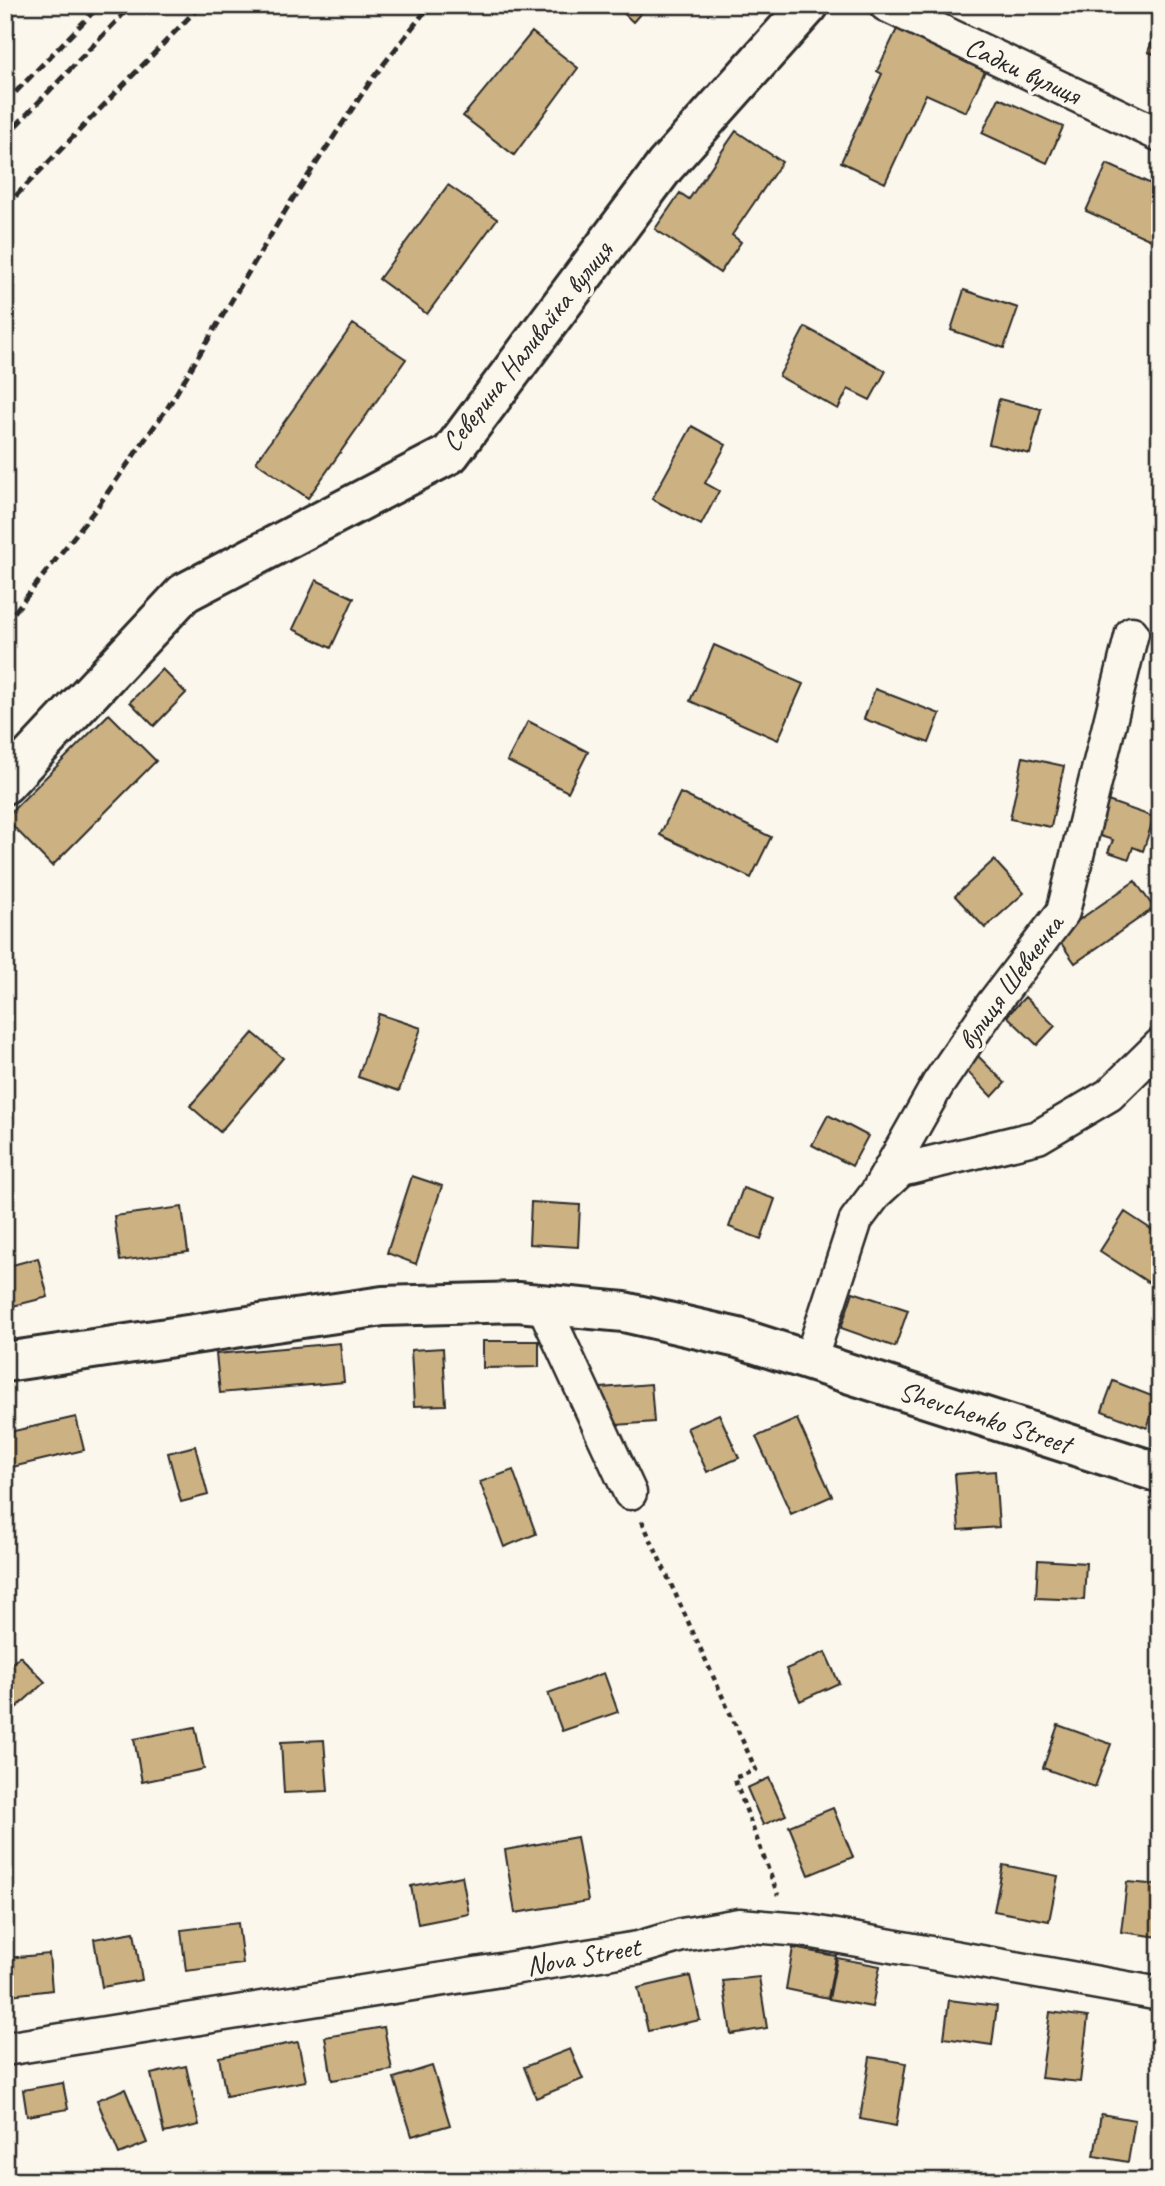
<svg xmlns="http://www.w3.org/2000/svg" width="1165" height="2186" font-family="Caveat,sans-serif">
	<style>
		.building { fill: #ccb182; stroke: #2b2b2b; stroke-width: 2 }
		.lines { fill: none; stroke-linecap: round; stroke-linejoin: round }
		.minor-casing { stroke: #2b2b2b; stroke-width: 37 }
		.secondary-casing { stroke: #2b2b2b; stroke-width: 44 }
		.path { stroke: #2b2b2b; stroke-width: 4.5; stroke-dasharray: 5 5; stroke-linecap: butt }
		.minor { stroke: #fbf7ec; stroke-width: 32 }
		.secondary { stroke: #fbf7ec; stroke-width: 38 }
		.rail { stroke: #2b2b2b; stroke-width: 5; stroke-dasharray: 10 5; stroke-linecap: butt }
		.labels { text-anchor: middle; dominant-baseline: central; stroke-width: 7; stroke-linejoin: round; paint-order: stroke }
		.street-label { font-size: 28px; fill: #2b2b2b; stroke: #fbf7ec }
	</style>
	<rect width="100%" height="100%" fill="#fbf7ec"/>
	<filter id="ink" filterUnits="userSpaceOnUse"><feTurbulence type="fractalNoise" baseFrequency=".0143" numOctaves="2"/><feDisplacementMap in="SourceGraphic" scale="14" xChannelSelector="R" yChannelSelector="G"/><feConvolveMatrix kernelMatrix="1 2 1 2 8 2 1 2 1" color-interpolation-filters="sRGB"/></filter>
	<g filter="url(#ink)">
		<!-- building -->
		<path class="building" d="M615,5H648L633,22Z
			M1160,17V56L1148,52Z
			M897,29L985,71L966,112L926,94L885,183L841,162L882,74L877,71Z
			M532,32L578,68L514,155L463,116Z
			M999,98L1063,127L1047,163L982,133Z
			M736,131L782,162L732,235L741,242L720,273L655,229L680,193L689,199Z
			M1107,164L1160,188V244L1086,211Z
			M448,185L497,219L427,314L379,279Z
			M964,290L1018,308L1004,348L951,330Z
			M353,324L406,359L308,498L256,462Z
			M805,327L886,371L870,400L848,389L838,409L779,376Z
			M999,399L1041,409L1030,454L989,444Z
			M692,426L726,445L705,483L719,491L701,525L652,499Z
			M316,580L354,598L331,648L293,629Z
			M714,645L803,684L778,740L690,701Z
			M162,669L186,693L154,726L130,702Z
			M875,689L940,714L929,743L864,719Z
			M109,714L156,761L52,866L5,818Z
			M528,721L588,752L568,792L507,761Z
			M1023,757L1064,766L1051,827L1010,819Z
			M680,793L771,837L751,878L660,835Z
			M1105,800L1154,817L1143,851L1133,847L1129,859L1108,852L1113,840L1094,834Z
			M994,860L1024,893L985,928L955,896Z
			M1135,881L1154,908L1075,963L1056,936Z
			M1025,997L1055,1026L1037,1045L1007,1016Z
			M379,1014L421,1028L399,1091L358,1077Z
			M253,1033L283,1058L220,1132L190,1106Z
			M975,1053L1005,1083L992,1097L962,1066Z
			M828,1115L868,1136L852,1166L812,1145Z
			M412,1176L442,1186L416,1264L387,1253Z
			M743,1188L775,1199L761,1239L729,1227Z
			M531,1202L580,1205L578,1247L529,1244Z
			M182,1207L188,1252L120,1261L114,1216Z
			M1125,1212L1160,1235V1283L1157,1288L1100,1251Z
			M38,1258L48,1297L5,1308V1267Z
			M853,1292L908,1310L895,1347L841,1328Z
			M483,1341H539V1367L483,1368Z
			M340,1343L344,1382L220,1393L216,1354Z
			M443,1348L446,1405L414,1406L411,1350Z
			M1113,1381L1157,1398L1147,1428L1102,1411Z
			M651,1384L654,1422L604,1426L601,1388Z
			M719,1414L739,1458L707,1472L687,1428Z
			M76,1417L84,1450L8,1468L5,1433Z
			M797,1419L832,1496L791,1514L756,1437Z
			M195,1446L208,1495L181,1502L168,1453Z
			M513,1470L536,1534L504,1547L480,1482Z
			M995,1471L999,1527L959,1530L955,1474Z
			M1038,1560L1086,1563L1084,1600L1036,1598Z
			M825,1652L839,1683L800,1701L786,1669Z
			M20,1656L45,1682L8,1715L5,1712V1670Z
			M604,1673L618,1712L562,1731L548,1693Z
			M1058,1725L1111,1744L1095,1787L1043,1768Z
			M195,1727L204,1769L142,1782L134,1739Z
			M324,1740L328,1791L284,1793L281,1742Z
			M769,1778L786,1815L763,1825L747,1788Z
			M833,1808L853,1857L809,1875L789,1826Z
			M577,1837L588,1901L515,1913L505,1850Z
			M1003,1865L1058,1876L1049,1921L994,1911Z
			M462,1876L469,1914L418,1924L411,1886Z
			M1127,1882L1160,1885V1937L1121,1932Z
			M238,1923L243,1964L186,1971L181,1930Z
			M134,1932L142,1980L102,1987L94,1939Z
			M793,1948L836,1956L828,1998L786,1989Z
			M49,1954L52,1990L11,1995L7,1958Z
			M837,1958L880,1966L872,2007L829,1999Z
			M690,1976L700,2020L648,2031L638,1988Z
			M759,1977L767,2028L731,2034L723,1981Z
			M949,2000L997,2006L992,2045L944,2038Z
			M1050,2012L1088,2017L1080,2082L1041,2078Z
			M384,2027L392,2070L332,2080L325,2037Z
			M298,2042L306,2081L226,2096L219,2057Z
			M570,2049L583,2079L536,2098L524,2067Z
			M870,2057L906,2063L896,2126L860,2119Z
			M186,2066L199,2125L164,2133L151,2074Z
			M432,2066L450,2125L412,2136L394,2078Z
			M63,2083L68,2109L27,2116L23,2090Z
			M125,2089L147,2143L119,2154L97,2100Z
			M1101,2114L1135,2120L1128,2162L1094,2156Z"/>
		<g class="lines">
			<!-- minor casing -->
			<g class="minor-casing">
				<path id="minor" d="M886,5L1160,135
					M877,1192L938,1084L992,1005L1063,912L1132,633
					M543,1305L630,1493
					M810,1361L856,1220L877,1192L901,1170L1038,1137L1109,1095L1160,1045
					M5,2049L638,1948L682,1935L739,1925L802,1930L1160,1994"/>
			</g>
			<!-- secondary casing -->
			<g class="secondary-casing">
				<path id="secondary" d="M5,784L184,593L450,454L665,166L809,5
					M5,1362L383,1306L518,1302L624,1312L738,1338L1160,1473"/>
			</g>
			<!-- path -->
			<path class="path" d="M642,1521L756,1770L734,1778L778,1895"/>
			<!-- minor -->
			<use href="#minor" class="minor"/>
			<!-- secondary -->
			<use href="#secondary" class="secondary"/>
			<!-- rail -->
			<path class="rail" d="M5,103L100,5
				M5,137L132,5
				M5,207L201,5
				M5,624L98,506L168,407L290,203L372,79L430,5"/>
		</g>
	</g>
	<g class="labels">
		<!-- street labels -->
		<g class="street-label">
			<text transform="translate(1023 70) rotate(25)">Садки вулиця</text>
			<text transform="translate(527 346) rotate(-52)">Северина Наливайка вулиця</text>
			<text transform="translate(1010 982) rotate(-54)">вулиця Шевченка</text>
			<text transform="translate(985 1417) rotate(18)">Shevchenko Street</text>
			<text transform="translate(583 1956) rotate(-10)">Nova Street</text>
		</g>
	</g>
	<!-- margin -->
	<rect width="1165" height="2186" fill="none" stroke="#fbf7ec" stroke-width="28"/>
	<rect x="14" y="14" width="1137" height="2158" fill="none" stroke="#2b2b2b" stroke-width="2.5" filter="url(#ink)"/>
</svg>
